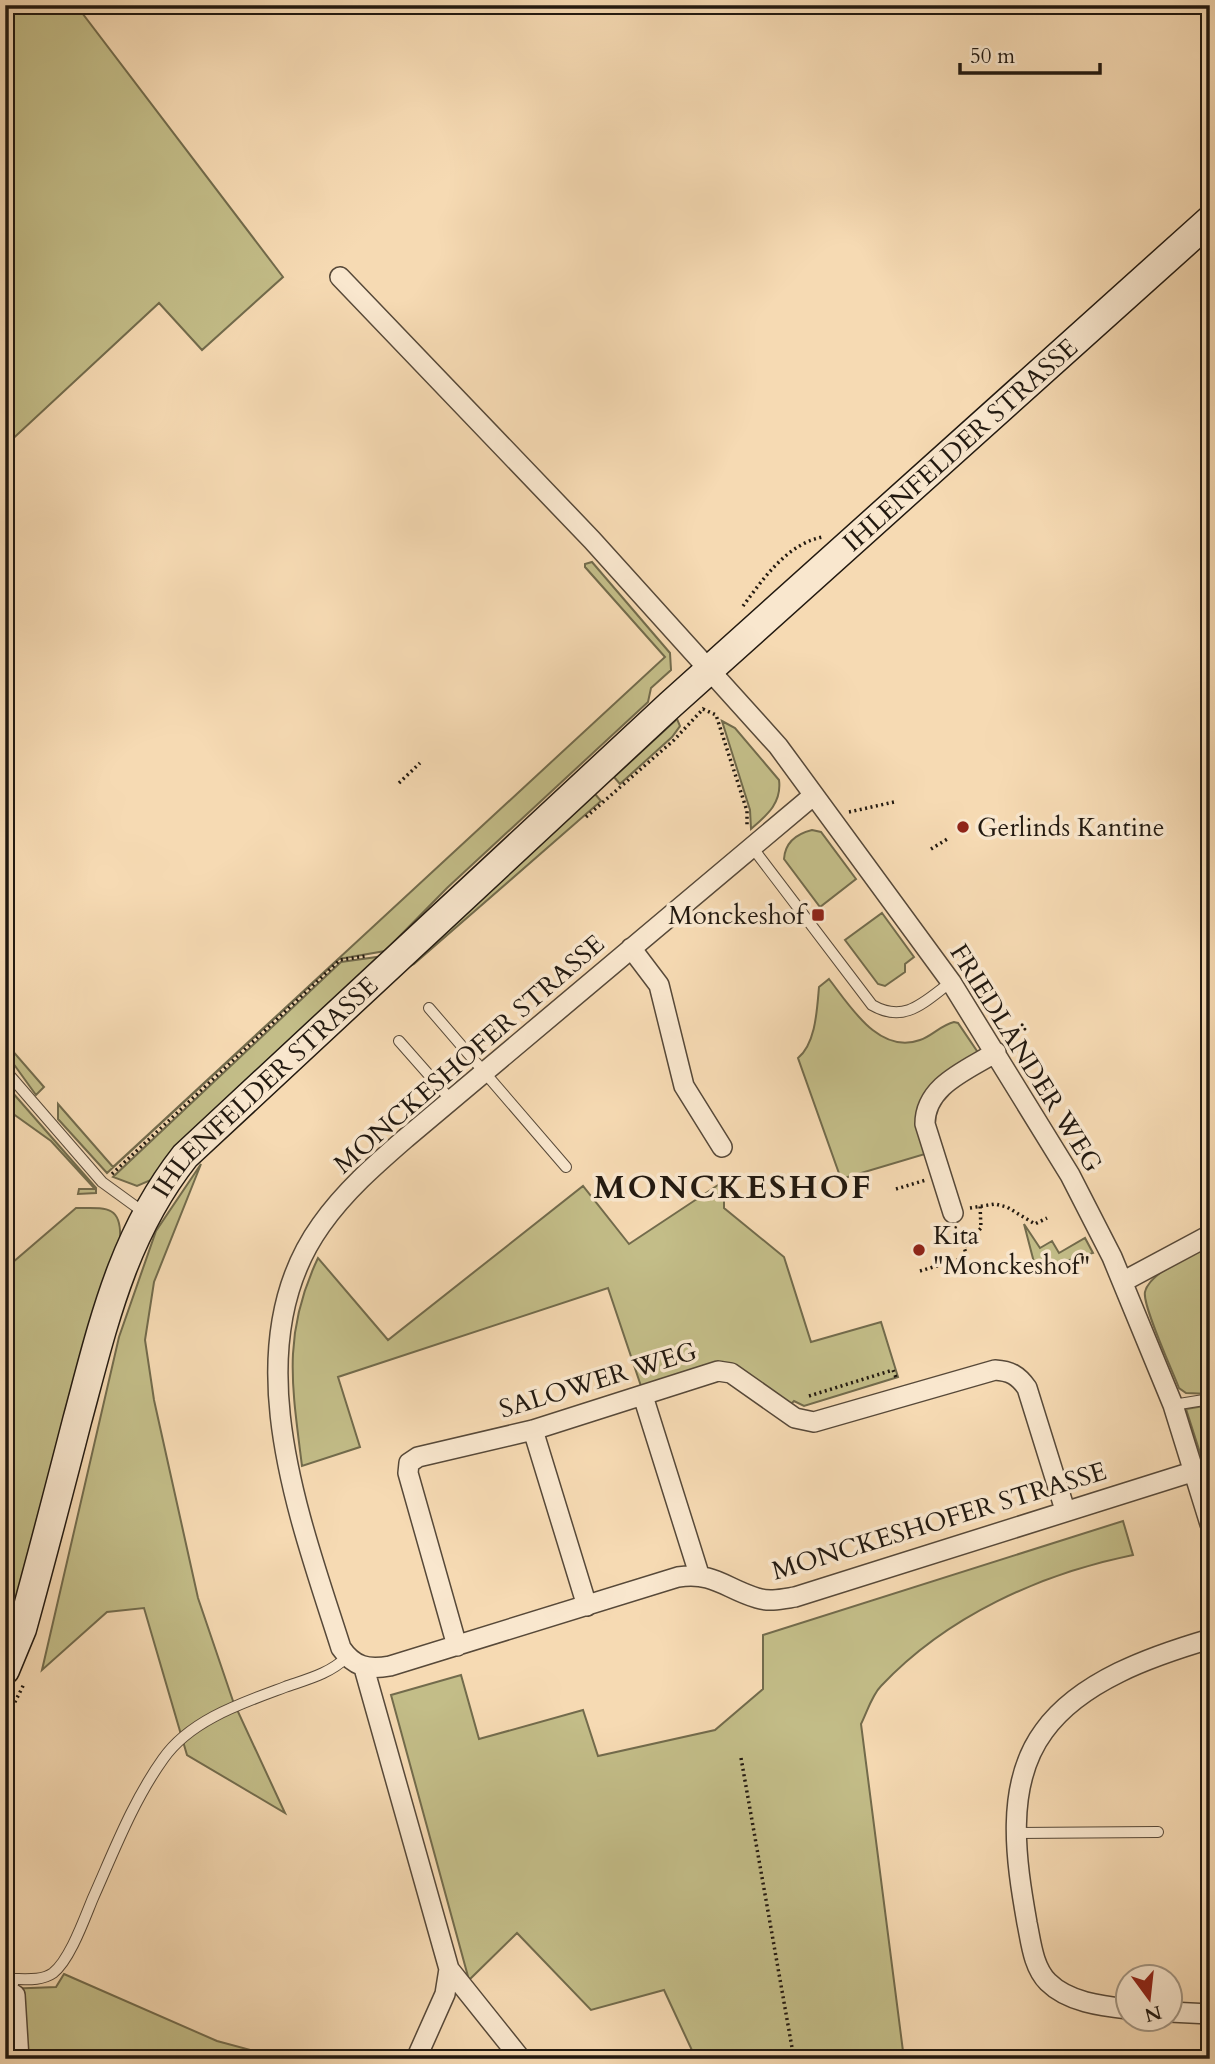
<svg xmlns="http://www.w3.org/2000/svg" width="1215" height="2064" font-family="Cardo,serif">
	<style>
		.green { fill: #c3bd88; stroke: #726b4c; stroke-width: 2 }
		.lines { fill: none; stroke-linecap: round; stroke-linejoin: round }
		.service-casing { stroke: #574939; stroke-width: 12 }
		.minor-casing { stroke: #574939; stroke-width: 22 }
		.secondary-casing { stroke: #221910; stroke-width: 31 }
		.path { stroke: #221910; stroke-width: 3.5; stroke-dasharray: 2 3.5; stroke-linecap: butt }
		.service { stroke: #f9e7ce; stroke-width: 10 }
		.minor { stroke: #f9e7ce; stroke-width: 19 }
		.secondary { stroke: #f9e7ce; stroke-width: 28 }
		.poi-dot { fill: #8f2418; stroke: #f9e7ce; stroke-width: 2.5 }
		.labels { text-anchor: middle; dominant-baseline: central; stroke-width: 7; stroke-linejoin: round; paint-order: stroke }
		.street-label { font-size: 26px; fill: #221910; stroke: #f9e7ce }
		.poi-label { font-size: 26px; fill: #221910; stroke: #f9e7ce; text-anchor: start }
		.district-label { font-size: 33px; font-weight: bold; letter-spacing: 2px; fill: #221910; stroke: #f9e7ce }
	</style>
	<rect width="100%" height="100%" fill="#f6dab3"/>
	<filter id="stains"><feTurbulence type="fractalNoise" baseFrequency=".00286" numOctaves="4"/><feColorMatrix values="0 0 0 0 .2 0 0 0 0 .09 0 0 0 0 .02 0 0 0 .5 -.17"/></filter>
	<radialGradient id="worn" r=".72"><stop offset=".6" stop-color="#630" stop-opacity="0"/><stop offset="1" stop-color="#630" stop-opacity=".3"/></radialGradient>
	<!-- green -->
	<path class="green" d="M5,5H76L283,277L202,350L159,303L5,446Z
		M592,562L670,653L671,670L651,688L648,702L447,888L385,951L339,959L107,1173L58,1119V1104L113,1167L665,657L585,567V564Z
		M677,719L680,726L672,737L620,784L614,777Z
		M722,721L735,728L779,780C782,803 767,815 751,829L750,810Z
		M595,794L601,801L414,964L396,974Z
		M812,830L821,832L856,879L820,907L784,859C785,842 796,834 812,830Z
		M882,913L914,957L905,964V972L885,986L878,984L845,940Z
		M384,956L151,1180L137,1186L113,1177L341,962Z
		M829,979C850,1006 879,1055 920,1040C932,1036 941,1025 954,1022L958,1023L979,1054L936,1081L925,1154L841,1179L798,1058C816,1043 817,1009 819,987Z
		M5,1019L13,1029L10,1048L44,1087L36,1095L5,1052Z
		M5,1084L96,1188V1193L78,1194L79,1189H95L51,1141L5,1108Z
		M201,1164L154,1282L145,1340L154,1400L198,1598L233,1701L285,1813L187,1755L144,1608L107,1612L42,1670L119,1337L156,1231Z
		M724,1181V1208L784,1257L811,1342L881,1322L898,1377L804,1406L794,1401L789,1406L734,1367L642,1389L608,1288L338,1377L360,1447L302,1466C292,1386 282,1334 318,1258L388,1340L583,1186L629,1244Z
		M76,1208C104,1208 122,1204 120,1239L5,1641V1269Z
		M1024,1224L1040,1248L1052,1241L1059,1253L1085,1238L1093,1253L1036,1270Z
		M1210,1246V1394L1186,1393L1179,1388C1173,1372 1142,1305 1145,1292C1149,1273 1193,1253 1210,1246Z
		M1210,1405V1484L1186,1409Z
		M1123,1521L1133,1555C1040,1574 947,1616 881,1686C872,1695 867,1712 861,1724L904,2059H696L664,1990L591,2010L517,1933L469,1980L391,1695L461,1675L479,1739L583,1710L598,1756L715,1730L763,1689V1635Z
		M64,1974L217,2041L258,2052L259,2059H5V1989L56,1987Z"/>
	<g class="lines">
		<!-- service casing -->
		<g class="service-casing">
			<path id="service" d="M752,847L872,1005C905,1024 924,1002 951,982
				M429,1008L566,1167
				M399,1041L451,1100
				M5,1070L102,1182L146,1214
				M1173,1405L1210,1399
				M1017,1833L1158,1832
				M5,1964L13,1984
				M12,1979C25,1979 42,1981 53,1973C70,1960 85,1917 93,1898C114,1851 133,1801 163,1759C190,1720 242,1703 285,1687C308,1679 329,1674 347,1657"/>
		</g>
		<!-- minor casing -->
		<g class="minor-casing">
			<path id="minor" d="M340,277L592,540L778,746L951,982L1070,1175L1112,1257L1173,1405L1210,1524
				M814,795L406,1138C375,1165 345,1191 321,1225C233,1348 300,1519 341,1648C354,1667 368,1670 390,1666L678,1577C715,1572 724,1588 757,1598C769,1602 782,1599 795,1597L1195,1471
				M631,948L659,985L684,1086L722,1147
				M953,1213L925,1124C925,1085 968,1070 996,1052
				M1124,1281L1210,1235
				M643,1396L699,1574
				M533,1430L587,1606
				M457,1646L408,1473L409,1463L418,1457L533,1430L718,1371L731,1373L795,1418L814,1422L995,1370C1010,1371 1018,1375 1027,1388L1065,1510
				M364,1668L449,1969L521,2059
				M15,1995L19,2059
				M1128,2009C1101,2006 1068,2002 1048,1982C1033,1967 1031,1942 1027,1923C1016,1861 1004,1785 1044,1731C1080,1681 1152,1656 1210,1639
				M1170,2012L1210,2014
				M416,2059L445,1994L449,1969"/>
		</g>
		<!-- secondary casing -->
		<g class="secondary-casing">
			<g id="secondary">
				<path id="s1" d="M5,1670L22,1629C41,1560 59,1491 77,1421C103,1325 122,1236 185,1156L670,705L1210,220"/>
			</g>
		</g>
		<!-- path -->
		<path class="path" d="M743,606C764,578 786,545 822,537
			M703,709L716,715L747,811V826
			M399,783L420,763
			M849,812L894,802
			M586,817L674,740L704,708
			M931,849L949,838
			M112,1174L340,960L366,956
			M896,1189L926,1180
			M970,1208L995,1204L1007,1207L1035,1224L1047,1218
			M920,1271L967,1257L964,1247L981,1228L980,1205
			M809,1396L893,1370L897,1380
			M5,1722L24,1684
			M741,1758L794,2059"/>
		<!-- service -->
		<use href="#service" class="service"/>
		<!-- minor -->
		<use href="#minor" class="minor"/>
		<!-- secondary -->
		<use href="#secondary" class="secondary"/>
	</g>
	<!-- markers -->
	<g class="poi-dot">
		<circle cx="963" cy="827" r="7"/>
		<rect x="811" y="908" width="14" height="14" rx="3.5"/>
		<circle cx="919" cy="1250" r="7"/>
	</g>
	<g class="labels">
		<!-- street labels -->
		<g class="street-label">
			<text stroke="none"><textPath href="#s1" startOffset="1600">IHLENFELDER STRASSE</textPath></text>
			<text transform="translate(469 1054) rotate(-41)">MONCKESHOFER STRASSE</text>
			<text transform="translate(1026 1058) rotate(58)">FRIEDLÄNDER WEG</text>
			<text stroke="none"><textPath href="#s1" startOffset="653">IHLENFELDER STRASSE</textPath></text>
			<text transform="translate(598 1380) rotate(-17)">SALOWER WEG</text>
			<text transform="translate(939 1521) rotate(-17)">MONCKESHOFER STRASSE</text>
		</g>
		<!-- poi labels -->
		<g class="poi-label">
			<text x="977" y="827">Gerlinds Kantine</text>
			<text x="804" y="915" text-anchor="end">Monckeshof</text>
			<text x="933" y="1235">Kita<tspan x="933" dy="30">"Monckeshof"</tspan></text>
		</g>
		<!-- district labels -->
		<g class="district-label">
			<text x="733" y="1187">MONCKESHOF</text>
		</g>
	</g>
	<!-- margin -->
	<rect width="1215" height="2064" fill="none" stroke="#f6dab3" stroke-width="28"/>
	<rect x="7" y="7" width="1201" height="2050" fill="none" stroke="#221910" stroke-width="3.5"/>
	<rect x="14" y="14" width="1187" height="2036" fill="none" stroke="#221910" stroke-width="2"/>
	<!-- north arrow -->
	<g transform="translate(1149 1998) rotate(165)"><circle r="33" fill="#f9e7ce" stroke="#a39582" stroke-width="2"/>
	<path d="M0-5L12 26L0 18L-12 26Z" fill="#8f2418"/>
	<text y="-10" font-size="19" font-weight="bold" text-anchor="middle" fill="#221910">N</text>
	</g>
	<!-- scale -->
	<path d="M960 63v10h140v-10" fill="none" stroke="#221910" stroke-width="3.5"/>
	<text x="970" y="63" font-size="21" fill="#221910" stroke="#f9e7ce" stroke-width="5" paint-order="stroke">50 m</text>
	<rect width="100%" height="100%" filter="url(#stains)"/>
	<rect width="100%" height="100%" fill="url(#worn)"/>
</svg>
